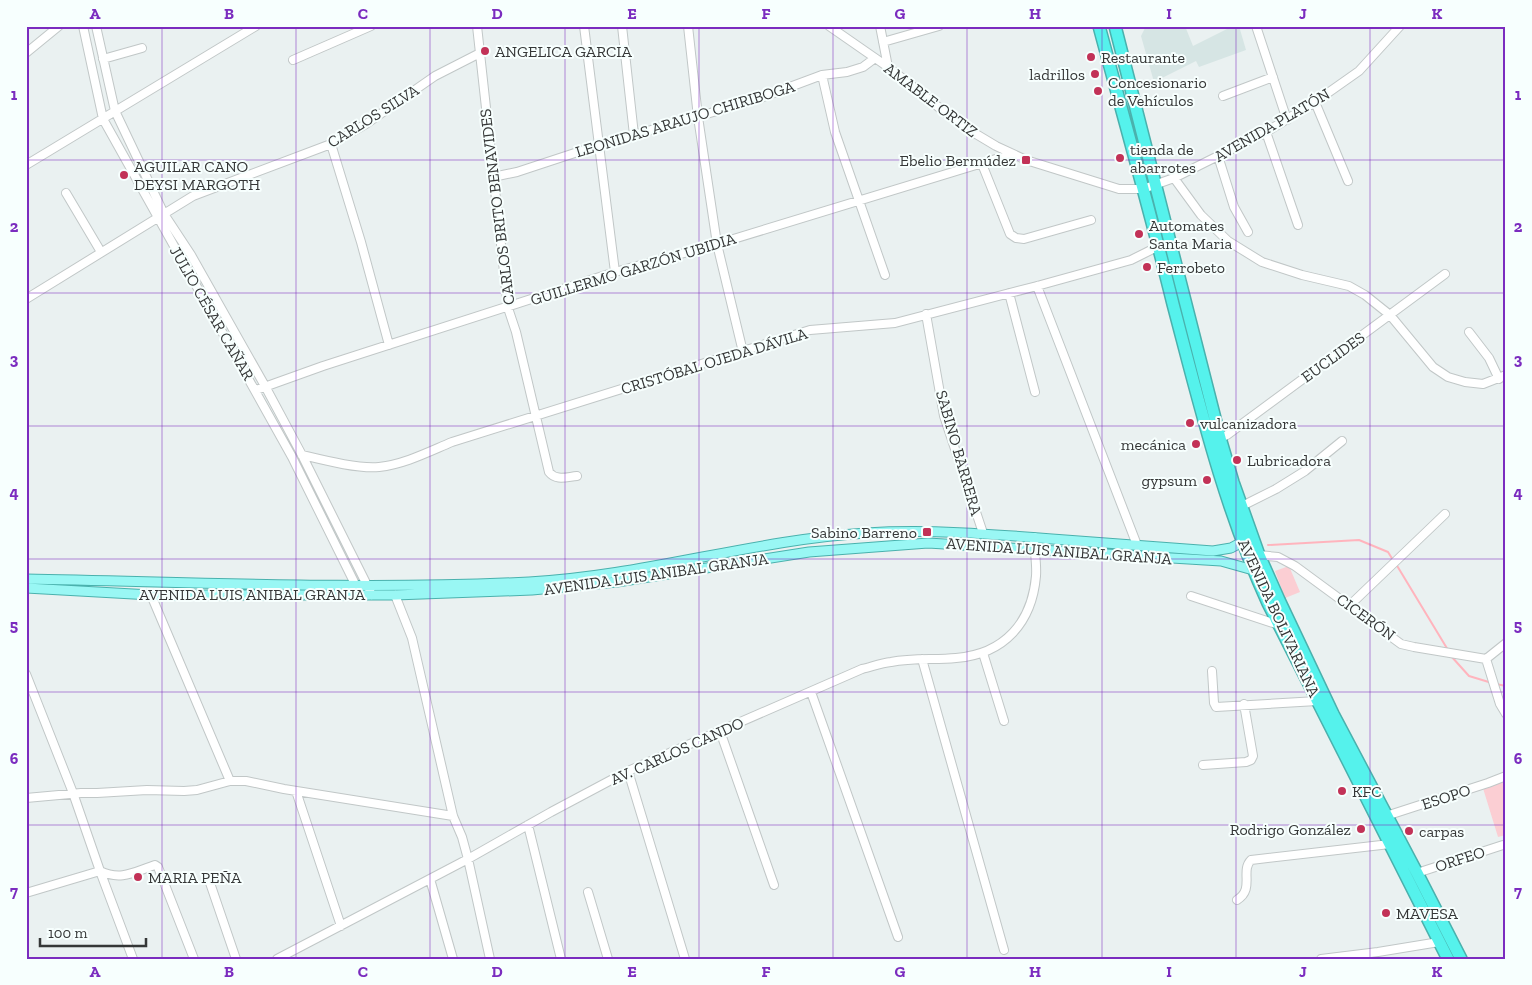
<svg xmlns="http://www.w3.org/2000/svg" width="1532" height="985" font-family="'Zilla Slab',serif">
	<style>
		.built { fill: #d6e5e4 }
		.green { fill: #fbced3 }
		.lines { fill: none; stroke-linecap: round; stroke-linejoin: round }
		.stream { stroke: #ffb4bd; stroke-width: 2 }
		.minor-casing { stroke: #c1c7c7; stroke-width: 10 }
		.major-casing { stroke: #4ab1ad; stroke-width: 11 }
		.highway-casing { stroke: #4ab1ad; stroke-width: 14 }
		.minor { stroke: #fff; stroke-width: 8 }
		.major { stroke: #99f7f4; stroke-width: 9 }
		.highway { stroke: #55f2ec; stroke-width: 11 }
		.grid { fill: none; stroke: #7b2cbf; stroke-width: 1; stroke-opacity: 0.55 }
		.poi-dot { fill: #c23257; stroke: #f7fffe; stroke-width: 2 }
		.labels { text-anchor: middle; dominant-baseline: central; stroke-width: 4; stroke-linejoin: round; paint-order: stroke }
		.poi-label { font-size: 16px; fill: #353737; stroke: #f7fffe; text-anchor: start }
		.street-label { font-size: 16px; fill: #353737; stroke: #f7fffe }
		.neatline { fill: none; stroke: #7b2cbf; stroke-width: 2 }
		.grid-label { font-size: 16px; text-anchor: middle; font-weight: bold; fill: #7b2cbf }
	</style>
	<rect width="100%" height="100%" fill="#eaf1f1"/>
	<!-- built -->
	<path class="built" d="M1146,26L1152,29L1154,26H1185L1193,46L1233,26H1239L1246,50L1199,67L1196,61L1154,82L1141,36Z"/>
	<!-- green -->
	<path class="green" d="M1289,566L1300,592L1285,598L1275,571Z
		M1506,778V835L1498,837L1482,785Z"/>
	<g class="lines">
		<!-- stream -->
		<path class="stream" d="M1268,545L1359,540L1388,552L1393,560
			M1396,564L1448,650
			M1451,656L1469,676L1492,683
			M1496,684L1506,686"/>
		<!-- minor casing -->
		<g class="minor-casing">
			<path id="minor" d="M83,26L103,119L292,457L358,590
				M96,26L115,111L164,214L191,255L265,386L302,455L372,595
				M477,26L508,308L516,332L549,472C556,481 566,477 577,476
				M584,26L615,272
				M622,26L634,135
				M688,26L698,117L717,244L743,352
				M829,26L888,67L961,125L996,146L1026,160L1119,189H1143L1174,178L1266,132L1315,102L1359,71L1400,26
				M880,26L888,67
				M1256,26L1287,120
				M883,42L939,26
				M26,53L59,26
				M103,59L142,48
				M293,60L371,26
				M822,75L835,132L885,275
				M1223,96L1273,77
				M1315,102L1348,181
				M1266,132L1298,225
				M331,144L361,242L389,345
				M1218,156L1234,207L1248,232
				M982,164L1010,234L1016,238L1024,239L1091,220
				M26,165L256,26
				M493,177L517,172L599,145L755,100L822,75L847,72L863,67L875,58
				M1174,178L1201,215L1228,241L1262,262L1302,275L1349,286L1365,295L1390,315L1433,367L1448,377L1465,382L1483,384L1506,375
				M66,193L101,252
				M1037,286L1137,545
				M1009,293L1035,392
				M26,299L193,196L331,144L366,124L435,76L480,53
				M926,314L944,416L983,533
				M1469,332L1489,358L1499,379
				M256,390L323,366L615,272L717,244L1012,154
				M1220,438L1227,435L1445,274
				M302,455C323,460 358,469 379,467C405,464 428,452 452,442L810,330L895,323L1037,286L1131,260L1159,246
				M1242,506L1276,489L1305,471L1342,441
				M1259,555L1278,557L1295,566L1401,644L1414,647L1486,659L1506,643
				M151,595L230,781
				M395,595L412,638L453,816L462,837L468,859L490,959
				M1191,596L1279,625
				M1350,605L1445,514
				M983,653L1004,721
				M922,659L1004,950
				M1486,659L1500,704L1506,714
				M1212,671L1214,703L1216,707L1317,701
				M26,674L73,793L100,871L133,959
				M811,692L898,937
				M720,731L774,885
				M1203,765L1246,762L1251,760L1253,756L1244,704
				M628,771L685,959
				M296,791L341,926
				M26,798L81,793H97L147,790L184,791L197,790L230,781H246L284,789L453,816
				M1386,816L1488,783L1506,776
				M528,825L561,959
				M1417,873L1503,845
				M430,879L453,959
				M209,880L236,959
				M588,892L608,959
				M26,893L100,871C121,881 134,872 155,865L158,867L194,959
				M1237,900C1255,889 1240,871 1251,860L1390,844
				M277,959L468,859L551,812L628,771L862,669C871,667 881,663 891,662C913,658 935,660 956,658C1005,654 1032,622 1036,576C1037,563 1034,550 1034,537
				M1321,959L1378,952L1439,942"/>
		</g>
		<!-- major casing -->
		<g class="major-casing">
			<path id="major" d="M26,579C194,582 362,590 529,582C643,576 753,540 866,533C928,529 990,534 1052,539C1106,543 1159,547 1213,551L1231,548L1242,542
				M26,588L151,595H395L532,590L617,582L809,552L928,543L1221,561L1253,570"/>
		</g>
		<!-- highway casing -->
		<g class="highway-casing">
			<path id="highway" d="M1099,26C1124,119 1150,211 1173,304C1200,406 1224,507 1268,603L1448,959
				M1115,26L1220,438L1233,482L1259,555L1279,600L1333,714L1417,873L1461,959"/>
		</g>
		<!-- minor -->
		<use href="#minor" class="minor"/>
		<!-- major -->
		<use href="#major" class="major"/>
		<!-- highway -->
		<use href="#highway" class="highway"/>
	</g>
	<!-- grid -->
	<path class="grid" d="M162,26V959M296,26V959M430,26V959M565,26V959M699,26V959M833,26V959M967,26V959M1102,26V959M1236,26V959M1370,26V959M26,160H1506M26,293H1506M26,426H1506M26,559H1506M26,692H1506M26,825H1506"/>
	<!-- markers -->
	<g class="poi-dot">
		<circle cx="485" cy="51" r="5"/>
		<circle cx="1091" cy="57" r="5"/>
		<circle cx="1095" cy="74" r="5"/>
		<circle cx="1098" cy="91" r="5"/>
		<circle cx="1120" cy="158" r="5"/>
		<rect x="1021" y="155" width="10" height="10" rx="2.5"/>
		<circle cx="124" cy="175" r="5"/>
		<circle cx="1139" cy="234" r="5"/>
		<circle cx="1147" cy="267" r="5"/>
		<circle cx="1190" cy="423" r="5"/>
		<circle cx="1196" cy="444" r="5"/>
		<circle cx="1237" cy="460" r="5"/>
		<circle cx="1207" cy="480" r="5"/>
		<rect x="922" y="527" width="10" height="10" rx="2.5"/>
		<circle cx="1342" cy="791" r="5"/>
		<circle cx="1361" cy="829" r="5"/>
		<circle cx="1409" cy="831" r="5"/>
		<circle cx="138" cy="877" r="5"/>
		<circle cx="1386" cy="913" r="5"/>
	</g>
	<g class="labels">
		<!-- poi labels -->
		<g class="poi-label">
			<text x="495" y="51">ANGELICA GARCIA</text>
			<text x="1101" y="57">Restaurante</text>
			<text x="1085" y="74" text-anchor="end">ladrillos</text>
			<text x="1108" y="82">Concesionario<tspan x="1108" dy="18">de Vehículos</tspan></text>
			<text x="1130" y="149">tienda de<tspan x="1130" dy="18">abarrotes</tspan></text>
			<text x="1016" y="160" text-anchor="end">Ebelio Bermúdez</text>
			<text x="134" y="166">AGUILAR CANO<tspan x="134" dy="18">DEYSI MARGOTH</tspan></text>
			<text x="1149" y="225">Automates<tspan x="1149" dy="18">Santa Maria</tspan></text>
			<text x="1157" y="267">Ferrobeto</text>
			<text x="1200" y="423">vulcanizadora</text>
			<text x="1186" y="444" text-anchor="end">mecánica</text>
			<text x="1247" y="460">Lubricadora</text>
			<text x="1197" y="480" text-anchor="end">gypsum</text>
			<text x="917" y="532" text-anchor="end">Sabino Barreno</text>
			<text x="1352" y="791">KFC</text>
			<text x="1351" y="829" text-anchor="end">Rodrigo González</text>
			<text x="1419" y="831">carpas</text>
			<text x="148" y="877">MARIA PEÑA</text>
			<text x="1396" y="913">MAVESA</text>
		</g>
		<!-- street labels -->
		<g class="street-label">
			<text transform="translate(931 100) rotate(37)">AMABLE ORTIZ</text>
			<text transform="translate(373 116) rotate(-32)">CARLOS SILVA</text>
			<text transform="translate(685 119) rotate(-17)">LEONIDAS ARAUJO CHIRIBOGA</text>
			<text transform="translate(1272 125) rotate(-30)">AVENIDA PLATÓN</text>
			<text transform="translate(497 207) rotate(-97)">CARLOS BRITO BENAVIDES</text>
			<text transform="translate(633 269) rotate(-17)">GUILLERMO GARZÓN UBIDIA</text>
			<text transform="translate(212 313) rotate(60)">JULIO CÉSAR CAÑAR</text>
			<text transform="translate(1333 357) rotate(-36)">EUCLIDES</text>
			<text transform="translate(714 361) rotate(-17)">CRISTÓBAL OJEDA DÁVILA</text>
			<text transform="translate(959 453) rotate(74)">SABINO BARRERA</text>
			<text transform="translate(1059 551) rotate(4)">AVENIDA LUIS ANIBAL GRANJA</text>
			<text transform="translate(656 574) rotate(-8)">AVENIDA LUIS ANIBAL GRANJA</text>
			<text x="252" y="594">AVENIDA LUIS ANIBAL GRANJA</text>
			<text transform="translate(1366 617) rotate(36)">CICERÓN</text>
			<text transform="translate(1279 618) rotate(65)">AVENIDA BOLIVARIANA</text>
			<text transform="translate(677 751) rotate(-24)">AV. CARLOS CANDO</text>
			<text transform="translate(1446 797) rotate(-18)">ESOPO</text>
			<text transform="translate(1460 859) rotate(-18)">ORFEO</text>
		</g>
	</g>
	<!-- border -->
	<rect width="1532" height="985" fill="none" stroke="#f7fffe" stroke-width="55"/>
	<!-- scale -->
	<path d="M40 938v8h106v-8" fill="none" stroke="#353737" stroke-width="2.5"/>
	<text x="48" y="938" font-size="15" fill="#353737" stroke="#f7fffe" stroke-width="4" paint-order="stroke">100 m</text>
	<rect x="28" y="28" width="1476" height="930" class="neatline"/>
	<g class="grid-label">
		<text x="95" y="19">A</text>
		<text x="229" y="19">B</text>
		<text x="363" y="19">C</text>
		<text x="497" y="19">D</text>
		<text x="632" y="19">E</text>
		<text x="766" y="19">F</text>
		<text x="900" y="19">G</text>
		<text x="1035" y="19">H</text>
		<text x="1169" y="19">I</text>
		<text x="1303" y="19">J</text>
		<text x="1437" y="19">K</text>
		<text x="14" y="100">1</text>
		<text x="1518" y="100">1</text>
		<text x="14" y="232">2</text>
		<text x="1518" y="232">2</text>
		<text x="14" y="365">3</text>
		<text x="1518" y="365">3</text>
		<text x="14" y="498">4</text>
		<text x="1518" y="498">4</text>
		<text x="14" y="631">5</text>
		<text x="1518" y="631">5</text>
		<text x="14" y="764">6</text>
		<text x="1518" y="764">6</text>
		<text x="14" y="897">7</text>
		<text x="1518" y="897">7</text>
		<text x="95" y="977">A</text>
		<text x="229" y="977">B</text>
		<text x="363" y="977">C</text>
		<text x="497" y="977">D</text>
		<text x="632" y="977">E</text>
		<text x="766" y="977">F</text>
		<text x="900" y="977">G</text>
		<text x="1035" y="977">H</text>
		<text x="1169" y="977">I</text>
		<text x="1303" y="977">J</text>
		<text x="1437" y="977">K</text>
	</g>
</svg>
